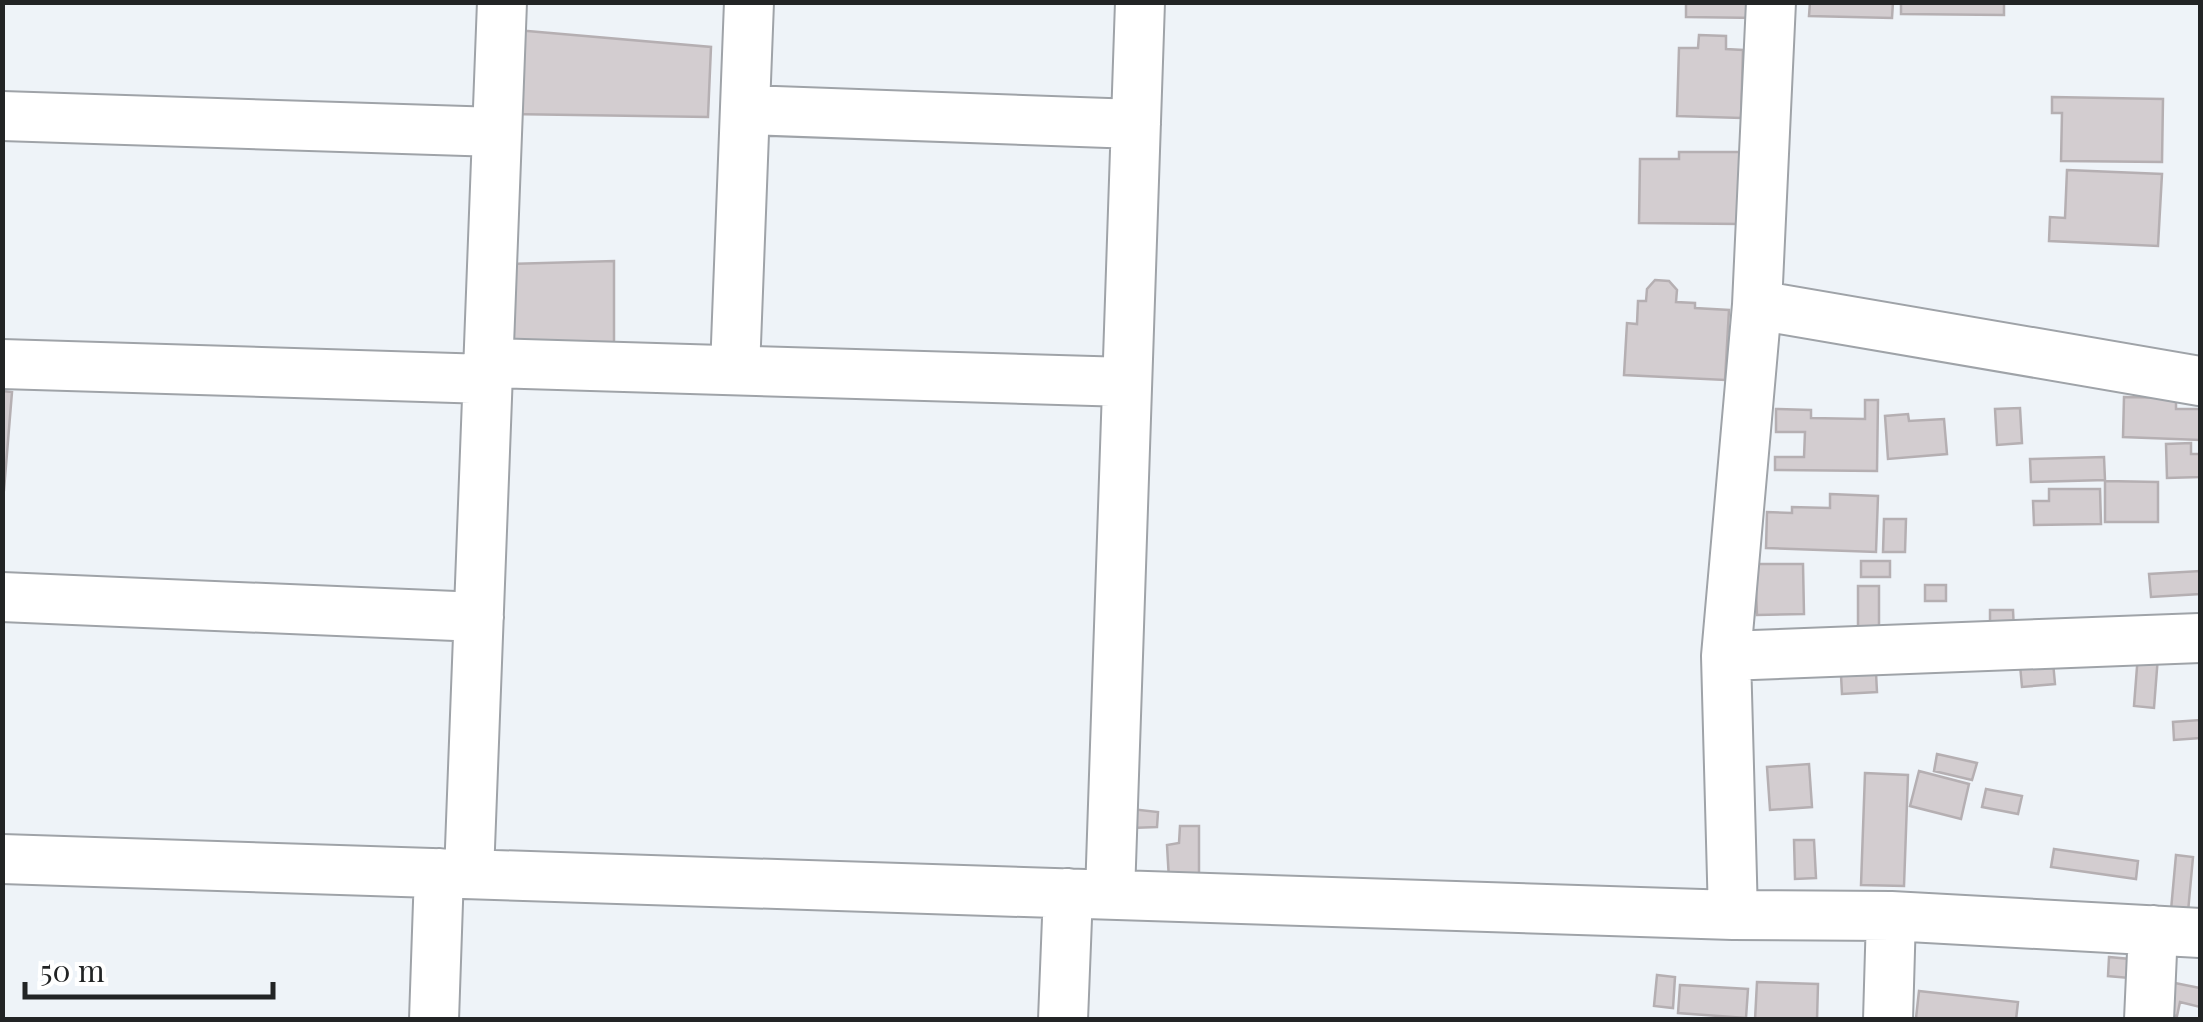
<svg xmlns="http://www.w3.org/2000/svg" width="2203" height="1022" font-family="'Playfair Display',serif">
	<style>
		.building { fill: #d3cdd0; stroke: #b5afb2; stroke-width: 2.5 }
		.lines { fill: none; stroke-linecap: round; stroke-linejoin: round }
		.minor-casing { stroke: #9fa3a8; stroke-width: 52 }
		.minor { stroke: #fff; stroke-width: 48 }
	</style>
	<rect width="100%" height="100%" fill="#eef3f8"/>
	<!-- building -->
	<path class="building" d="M1686,2H1759V18L1686,17Z
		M1810,2H1893L1892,18L1809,16Z
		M1901,2H2004V15L1901,14Z
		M516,30L711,47L708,117L509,114Z
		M1699,35L1726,36V49L1743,50L1741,118L1677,116L1679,48H1698Z
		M2052,97L2163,99L2162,162L2061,161L2062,113H2052Z
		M1679,152H1740V224L1639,223L1640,159H1679Z
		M2067,170L2162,174L2158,246L2049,241L2050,217L2065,218Z
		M614,261V342L497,346L505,264Z
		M1655,280L1669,281L1677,290L1676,302L1695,303V308L1729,310L1725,380L1624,375L1627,323L1637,324L1638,301H1646L1647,289Z
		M2,391L12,392L4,490H2Z
		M2124,397L2176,398V409H2200V440L2123,437Z
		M1865,400H1878L1877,471L1775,470V457H1804L1805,432H1776V409L1811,410V418L1865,419Z
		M2020,408L2022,443L1997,445L1995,409Z
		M1908,414L1909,421L1944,419L1947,454L1888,459L1885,416Z
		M2191,443V454H2200V477L2167,478L2166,444Z
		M2104,457L2105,480L2031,482L2030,459Z
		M2105,481L2158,482V522H2105Z
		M2049,489H2100L2101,524L2034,525L2033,501H2049Z
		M1830,494L1878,496L1876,552L1766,548L1767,512L1792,513V507L1830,508Z
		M1884,519H1906L1905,552H1883Z
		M1861,561H1890V577H1861Z
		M1755,564H1803L1804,614L1757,615Z
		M2200,571V594L2151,597L2149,574Z
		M1925,585H1946V601H1925Z
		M1858,586H1879V629L1858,628Z
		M1990,610H2013L2014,631H1990Z
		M2138,654L2158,656L2154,708L2134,706Z
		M2053,662L2055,684L2022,687L2020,665Z
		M1876,673L1877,692L1842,694L1841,675Z
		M2200,720V738L2174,740L2173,722Z
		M1937,754L1977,763L1972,780L1934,771Z
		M1809,764L1812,807L1770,810L1767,767Z
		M1919,771L1969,784L1961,819L1910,806Z
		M1865,773L1908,775L1904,886L1861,885Z
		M1986,789L2022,796L2018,814L1982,807Z
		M1131,809L1158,812L1157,827L1131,828Z
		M1180,826H1199V884L1169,880L1167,845L1179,843Z
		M1794,840H1814L1816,878L1795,879Z
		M2054,849L2138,861L2136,879L2051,867Z
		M2176,855L2193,857L2188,912L2171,910Z
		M2109,957L2130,959L2129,978L2108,976Z
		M1657,975L1675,977L1673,1008L1654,1006Z
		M2165,981L2200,988V1007L2180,1002L2177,1016L2159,1012Z
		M1757,982L1818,984L1817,1020H1755Z
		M1680,985L1748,989L1746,1018L1678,1013Z
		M1919,991L2018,1002L2016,1020L1916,1018Z"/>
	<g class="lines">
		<!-- minor casing -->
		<g class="minor-casing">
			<path id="minor" d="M745,110L1136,124
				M2,116L497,132
				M1757,305L2200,381
				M488,363L1127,382
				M2,364L487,379
				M735,370L749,2
				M2,597L479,617
				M1726,656L2200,638
				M2,859L1733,915L1891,916L2200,933
				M469,874L502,2
				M1110,894L1140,2
				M1733,915L1726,656L1757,305L1771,2
				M434,1020L439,873
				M1063,1020L1068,893
				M1888,1020L1891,916
				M2149,1020L2153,930"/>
		</g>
		<!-- minor -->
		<use href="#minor" class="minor"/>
	</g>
	<!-- border -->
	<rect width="2203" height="1022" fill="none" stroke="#222425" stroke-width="10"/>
	<!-- scale -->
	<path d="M25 982v15h248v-15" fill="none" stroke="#222425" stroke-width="5"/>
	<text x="40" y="982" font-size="30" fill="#222425" stroke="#ffffff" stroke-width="8" paint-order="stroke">50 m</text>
</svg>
